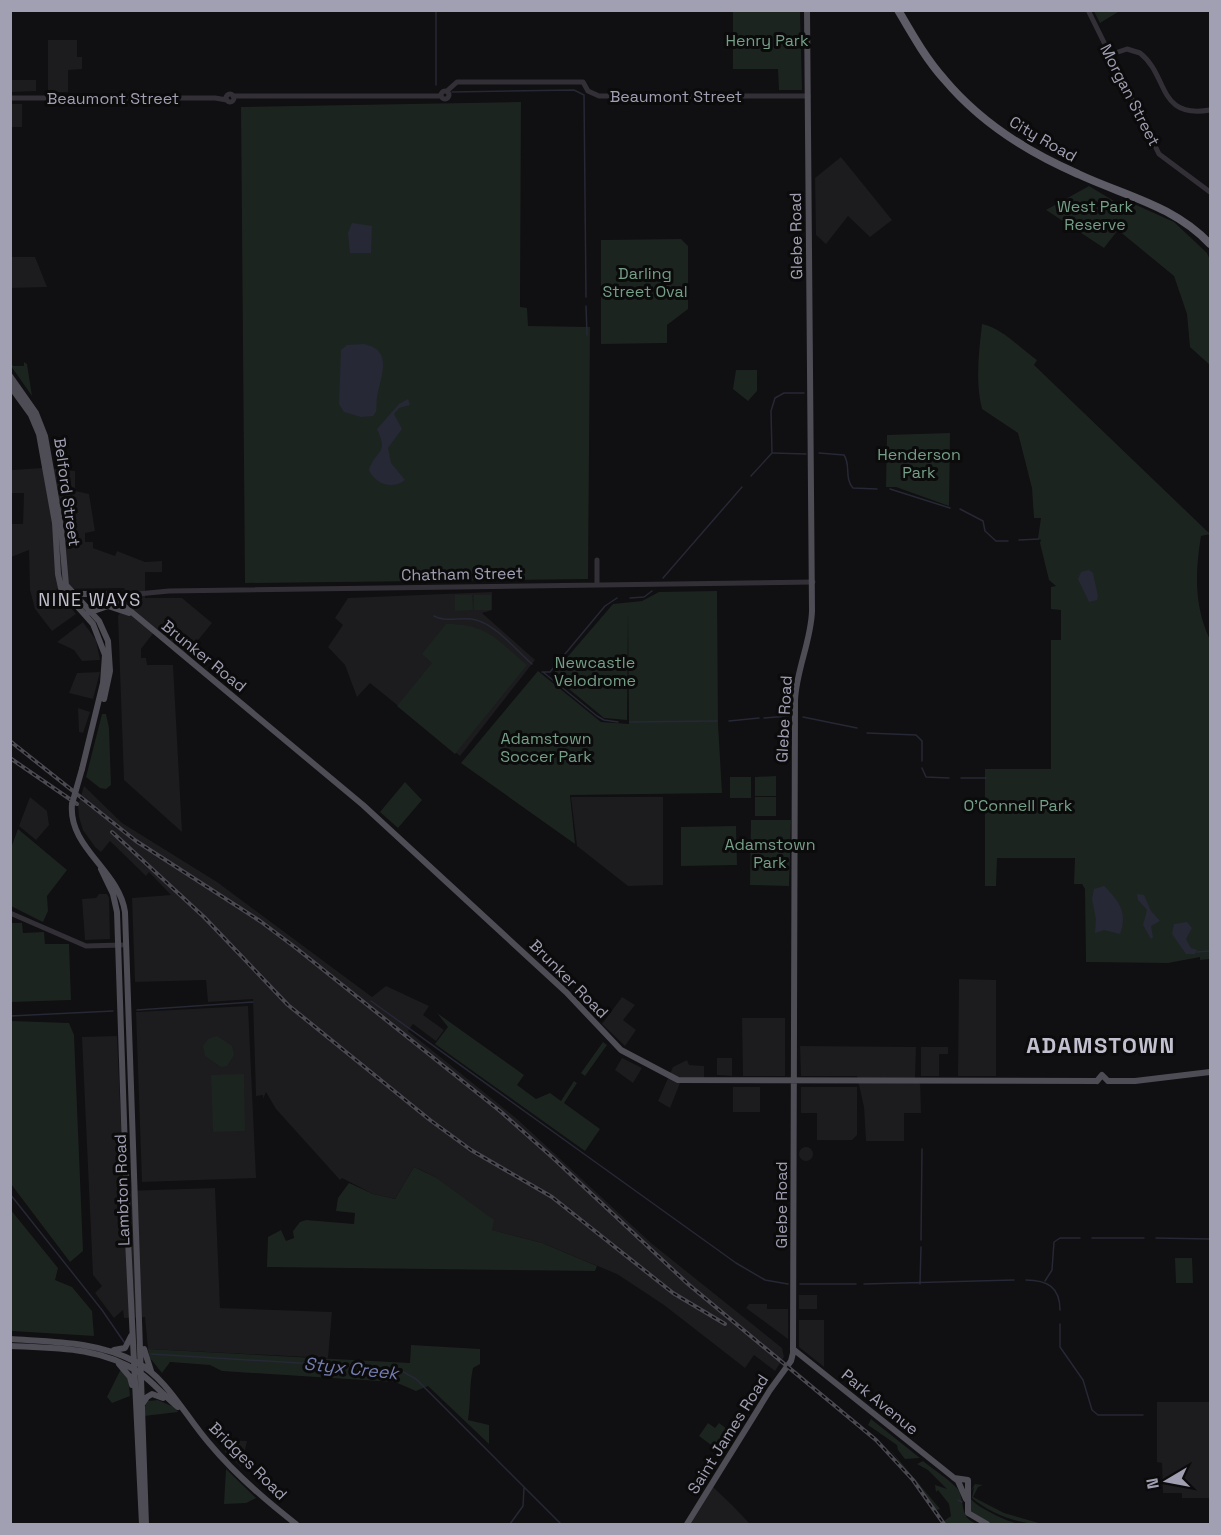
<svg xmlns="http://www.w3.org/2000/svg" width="1221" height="1535" font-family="'Space Grotesk',sans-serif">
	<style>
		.built { fill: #1c1b1e }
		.green { fill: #1c2420 }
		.water { fill: #262835 }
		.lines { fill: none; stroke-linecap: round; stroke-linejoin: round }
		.stream { stroke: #262835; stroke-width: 1.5 }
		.minor { stroke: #323036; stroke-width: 5 }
		.major { stroke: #4e4c55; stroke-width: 6 }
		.highway { stroke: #5d5c67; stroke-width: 8 }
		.rail-casing { stroke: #4a4951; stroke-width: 4 }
		.rail { stroke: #0b0b0c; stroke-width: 1.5; stroke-dasharray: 4.5; stroke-linecap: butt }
		.major-bridge { stroke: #4e4c55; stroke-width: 6 }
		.labels { text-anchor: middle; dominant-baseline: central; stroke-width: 6; stroke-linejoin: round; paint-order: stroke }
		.park-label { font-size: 16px; fill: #769f88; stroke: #0b0b0c }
		.street-label { font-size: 16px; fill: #a1a0b3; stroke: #0b0b0c }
		.neighbourhood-label { font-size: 18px; letter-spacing: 1.5px; fill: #c2c1cf; stroke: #0b0b0c }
		.water-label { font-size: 18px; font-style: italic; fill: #747db0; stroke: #0b0b0c }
		.district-label { font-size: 22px; font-weight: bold; letter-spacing: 1.5px; fill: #c2c1cf; stroke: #0b0b0c }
	</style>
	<rect width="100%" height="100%" fill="#100f11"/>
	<!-- built -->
	<path class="built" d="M48,40H77V57H82V69L68,70V92H48Z
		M11,80H36V91L11,92Z
		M10,104H22V127H11Z
		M841,157L892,220L870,237L848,216L826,244L816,235L815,178Z
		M11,257H35L47,287L11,288Z
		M42,468L75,471V491L89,494L95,531L85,533V542H93V548L115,556L117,551L145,562L162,561V572H145V598H182L212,623L185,656L155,631L141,649V658H146L147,665H173L182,832L124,780L118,616L129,598L124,588L56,589L76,614L52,631L35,609L30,590L29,550L11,557V524H23L24,493H12V470Z
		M492,592V610L482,613L535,660L460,756L370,683L357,697L345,665L328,647L343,625L335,618L348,598Z
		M83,622L96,640L100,660L82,661L74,650L57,642Z
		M100,672L93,699L69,693L77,673Z
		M78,708L90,712L83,733L79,732Z
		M84,786L122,823L217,882L372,997L386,986L429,1006L423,1015L444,1030L436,1041L413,1024L408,1031L517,1119L651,1243L782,1348L784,1357L775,1371L754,1355L745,1368L664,1305L617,1274L542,1243L491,1230L435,1177L421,1170L414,1167L395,1199L373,1194L342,1178L340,1180L276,1109L266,1092L263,1099V1095L256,1096L253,999L208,1002L206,980L135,982L132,898L171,895L149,872L146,876L110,841L101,852L95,847L83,830L79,817L78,806Z
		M30,797L47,811L49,825L36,840L19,826Z
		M571,797H663V885L628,886L577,846Z
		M99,894H107L109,898L110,939L85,940L82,899L96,898Z
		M959,979L996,980V1076H958Z
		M622,997L635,1005L623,1020L636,1030L625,1046L602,1024Z
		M248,1006L256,1178L142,1182L136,1012Z
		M742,1018H785V1076H743Z
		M117,1036L124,1191L215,1188L220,1308L332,1312L328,1358L148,1349L145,1317L124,1318L123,1310L114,1318L95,1293L102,1286L93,1275L82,1037Z
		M800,1046L916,1047L915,1078H920L921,1113H904V1141H866L864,1107L857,1076H801Z
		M921,1047H948V1054H939V1076H921Z
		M622,1058L642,1068L633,1083L615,1070Z
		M717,1058H732V1076L717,1075Z
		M687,1060L689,1065L704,1066V1079L682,1078L670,1108L658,1101L673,1067Z
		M733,1087H760V1112H733Z
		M801,1087H857V1135L852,1140H817V1113H801Z
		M799 1154a7 7 0 1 1 14 0a7 7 0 1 1-14 0Z
		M799,1295H817V1309H799Z
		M749,1304H767V1309H788V1339L746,1308Z
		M799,1320H824V1367L799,1347Z
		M1157,1402H1210V1498H1182V1493H1163L1162,1463L1157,1462Z
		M225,1440L247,1441L241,1467L225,1452Z
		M712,1486L732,1505L750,1524H687Z"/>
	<!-- green -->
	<path class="green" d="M733,11H800L802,90H779L778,69H733Z
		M1094,11H1118V12L1100,23Z
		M521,102L520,307L527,308L528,326L590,327L588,579L245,583L241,107Z
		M1089,186L1124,207L1134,204L1174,222L1207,253L1210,260V365L1190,347L1187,314L1174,276L1118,230L1104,248L1046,210Z
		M681,239L688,246V309L667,325V343L601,344V240Z
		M982,324C1002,328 1020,348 1037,360L1034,365L1210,534L1201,536C1195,573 1194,605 1210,640V959L1200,960V957L1168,963L1086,962L1085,889L1082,884H1074L1075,858H997L996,886H985V769H1051V640H1061V610L1051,609V587L1056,586L1049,580L1040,543L1041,540L1038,538L1041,518H1034L1032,488L1018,433L982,409C975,382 979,351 982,324Z
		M24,362L27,364L32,396L11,366V363L13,366H24Z
		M736,370H757V391L748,401L733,389Z
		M950,433L949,506L896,487H886L887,435Z
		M717,591L718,724L722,793L570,795L575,844L461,763L538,671L601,722L629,724L628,613L627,720L604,718L552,675L613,604L642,601L659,592Z
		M455,595H472L473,610L455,611Z
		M474,595H491V610H474Z
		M446,624C488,624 497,640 527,665L455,754L397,706L432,663L422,654Z
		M102,714H106L109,728L111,785L106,789L100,788L86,777Z
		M776,776V796H755V777Z
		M730,777H751V798H730Z
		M405,782L422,800L398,828L380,812Z
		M755,797H776V816H755Z
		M751,820H791L789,886L750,885Z
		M736,826L737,865L681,866V827Z
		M18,829L67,870L47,896L48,911L43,922L11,906V848Z
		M11,923H22L23,933L44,932L45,944H69L71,1000L11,1002Z
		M437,1013L524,1075L517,1085L536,1099L550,1093L561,1101L574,1081L577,1083L564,1103L600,1129L585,1151L435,1044L448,1027Z
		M11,1021L69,1023L74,1035L83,1251L70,1262L11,1184Z
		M217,1036L232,1046L234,1055L227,1066L221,1067L205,1056L203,1046L208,1039Z
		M603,1042L607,1045L585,1076L581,1073Z
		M244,1074L245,1131L213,1132L211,1075Z
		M414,1167L435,1177L494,1220L492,1230L542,1243L597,1266L595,1271L267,1267L268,1237L281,1230L286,1241L294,1238L293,1231L300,1222L306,1220L354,1224L355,1213L336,1211L338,1198L349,1183L373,1194L395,1199Z
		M10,1209L58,1268L55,1280L72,1287L92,1311L94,1336L12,1331Z
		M1175,1258H1192L1193,1283H1176Z
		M411,1345L480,1349V1364L473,1368C469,1386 471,1402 468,1420L489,1425V1444L428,1386L416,1391L395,1382L222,1371L210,1365L170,1362L162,1373L150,1358L148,1349L410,1363Z
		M121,1369L128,1378L130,1396L112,1403L107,1397Z
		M158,1400L174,1407L178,1412L144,1416L143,1410L148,1401Z
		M871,1419L920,1458L905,1459L898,1450L897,1445L868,1425Z
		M708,1423L715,1428L719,1423L735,1435L722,1453L699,1436Z
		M888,1447L940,1509L936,1510Z
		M923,1461C930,1467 956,1484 959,1491C965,1505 960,1519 978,1524H946L944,1521L951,1516L949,1504L938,1490L936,1492L935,1485L947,1489L928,1470L917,1464Z
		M226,1469L256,1498L246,1503L224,1504Z
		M975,1484L983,1485L978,1487L973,1497L1004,1513L1042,1524C1018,1524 991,1514 972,1498L974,1487L970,1492Z
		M969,1496C972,1505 1005,1521 1019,1524C1006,1524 977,1527 970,1510C969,1507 970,1500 969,1496Z"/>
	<!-- water -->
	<path class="water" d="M352,223L372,226L371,253H350L348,233Z
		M364,344C392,350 382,373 378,392C376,399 377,406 376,412L373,416L361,417L344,412L339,404L341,350L347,345Z
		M408,399L410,405L399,408L394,414L402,429L388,448L391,463L405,480C393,490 375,484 369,470C376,449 389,455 377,429L399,404Z
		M1089,570L1093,573L1098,596L1097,600L1089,602L1078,579L1081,572Z
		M1104,886C1119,901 1128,912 1120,934L1104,930L1095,933L1096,919L1092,899L1094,889Z
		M1137,894L1144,895L1151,911L1160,921L1151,926L1153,937L1151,939L1143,925L1147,910L1138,900Z
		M1187,922L1192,928L1186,939L1191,948L1197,950L1195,954H1186L1172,934L1174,924Z"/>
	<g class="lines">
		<!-- stream -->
		<path class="stream" d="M436,10V85
			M452,92L574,90L584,95L586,297
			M586,306L587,335
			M773,453L806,454
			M819,453L844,455C851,465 844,478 853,488L877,489
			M751,476L772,453L771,411L775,398L784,393H804
			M890,489L950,508
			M960,509L983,521L985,531L996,541H1008
			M1019,540L1039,539
			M663,578L742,487
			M630,598L644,597L652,591
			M434,616C446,623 463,616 476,620C496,625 516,650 532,664
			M542,672H550L605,606L617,598
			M543,672L597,716L604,720L618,722
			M803,717L857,728
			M764,718L789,716
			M729,721L759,718
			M630,722L717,721
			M867,733L916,735L922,741V761
			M922,768L926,777L949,778
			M961,778H986
			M1197,952L1210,951
			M371,1001L736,1263L765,1280L788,1284
			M137,1010L253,1002
			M10,1016L113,1011
			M10,1194L102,1310L124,1342
			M1092,1238H1144
			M1156,1238L1210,1239
			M921,1240L922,1149
			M1026,1280C1047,1280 1060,1287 1060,1310
			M1045,1281L1052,1270L1054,1242L1060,1238H1080
			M800,1284H856
			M864,1284L1014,1280
			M920,1284L921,1247
			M1060,1324V1347L1083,1380L1092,1410L1098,1415H1143
			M151,1354L398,1369L416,1379L561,1524
			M958,1500L962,1502
			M510,1524L523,1506L524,1488"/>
		<!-- minor -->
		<path class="minor" d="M1088,10L1159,154L1210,192
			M1109,55L1127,49L1140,53C1169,76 1157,119 1210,110
			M441 95a4 4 0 1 1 8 0a4 4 0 1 1-8 0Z
			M447,91L457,82H583L588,91L599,96H808
			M226 98a4 4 0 1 1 8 0a4 4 0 1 1-8 0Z
			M233,96H441
			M10,98H215L227,100
			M597,585V560
			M87,608L117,596L169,591L813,582
			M10,913L86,946L122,945"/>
		<!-- major -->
		<path class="major" d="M10,376L36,413L45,436L61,527L66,585L99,621L108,641L110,671L104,699
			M10,386L31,415L39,434L55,523L58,574L61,588L93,624L105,655L103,683L82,769
			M72,594H105L128,609L363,805L566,992L621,1050L678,1080L1097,1081
			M88,613L108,606L129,613
			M72,804C68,848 119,870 125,912L146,1524
			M101,869L113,894L117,912L128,1240L142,1524
			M1097,1081L1102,1075L1108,1081
			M1108,1081H1135L1210,1072
			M10,1339C53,1342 97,1341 136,1362C167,1378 186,1417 209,1443C234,1473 265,1500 296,1524
			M10,1346C56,1348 101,1347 140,1373C154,1383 165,1397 178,1407
			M144,1349L151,1371
			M793,1349L958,1481L966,1499
			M114,1350L125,1348L131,1336
			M119,1364L130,1377L132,1385
			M143,1403L147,1397L152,1394L163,1398
			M954,1478L968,1480V1513L987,1524
			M687,1524L770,1390L791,1361L793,1353L795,701C796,670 811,642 812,611L807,10"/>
		<!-- highway -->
		<path class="highway" d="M898,10C912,34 926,59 944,79C980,122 1027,152 1078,174C1125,196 1173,205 1210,244"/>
		<!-- rail casing -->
		<g class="rail-casing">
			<path id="rail" d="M10,741L136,841L260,921L296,948L500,1111L552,1157L688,1284L876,1440L913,1480L944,1524
				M10,758L77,804
				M112,832L204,917L288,1005L430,1120L471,1150L552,1197L673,1293L725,1324"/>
		</g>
		<!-- rail -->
		<use href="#rail" class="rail"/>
		<!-- major-bridge -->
		<path class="major-bridge" d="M72,804L82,769"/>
	</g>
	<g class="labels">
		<!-- park labels -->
		<g class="park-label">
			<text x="767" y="40">Henry Park</text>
			<text x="1095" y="206">West Park<tspan x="1095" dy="18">Reserve</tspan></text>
			<text x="645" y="273">Darling<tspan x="645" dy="18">Street Oval</tspan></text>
			<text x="919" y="454">Henderson<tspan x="919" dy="18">Park</tspan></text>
			<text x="595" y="662">Newcastle<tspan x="595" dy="18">Velodrome</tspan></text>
			<text x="546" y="738">Adamstown<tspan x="546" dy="18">Soccer Park</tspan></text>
			<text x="1018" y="805">O'Connell Park</text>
			<text x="770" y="844">Adamstown<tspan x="770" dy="18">Park</tspan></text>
		</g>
		<!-- street labels -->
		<g class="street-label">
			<text transform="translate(1130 95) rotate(63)">Morgan Street</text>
			<text x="676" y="96">Beaumont Street</text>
			<text x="113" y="98">Beaumont Street</text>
			<text transform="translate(1043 139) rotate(30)">City Road</text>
			<text transform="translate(796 236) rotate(-91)">Glebe Road</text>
			<text transform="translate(67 492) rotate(82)">Belford Street</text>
			<text transform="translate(462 574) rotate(-1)">Chatham Street</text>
			<text transform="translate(204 656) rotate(39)">Brunker Road</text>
			<text transform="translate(784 719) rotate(-87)">Glebe Road</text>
			<text transform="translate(569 979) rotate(45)">Brunker Road</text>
			<text transform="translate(122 1190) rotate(-92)">Lambton Road</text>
			<text transform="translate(781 1205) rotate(-90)">Glebe Road</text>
			<text transform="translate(880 1402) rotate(39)">Park Avenue</text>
			<text transform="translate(728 1434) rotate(-58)">Saint James Road</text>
			<text transform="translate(248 1461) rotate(45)">Bridges Road</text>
		</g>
		<!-- neighbourhood labels -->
		<g class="neighbourhood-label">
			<text x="90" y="599">NINE WAYS</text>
		</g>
		<!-- water labels -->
		<g class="water-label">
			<text transform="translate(351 1368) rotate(6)">Styx Creek</text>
		</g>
		<!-- district labels -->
		<g class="district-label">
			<text x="1101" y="1045">ADAMSTOWN</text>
		</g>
	</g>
	<!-- border -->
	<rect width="1221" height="1535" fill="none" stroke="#a1a0b3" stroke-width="24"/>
	<!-- north arrow -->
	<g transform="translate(1167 1481) rotate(260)" stroke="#0b0b0c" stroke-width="4.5" paint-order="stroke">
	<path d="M0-4.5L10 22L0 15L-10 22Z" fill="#a1a0b3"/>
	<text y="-9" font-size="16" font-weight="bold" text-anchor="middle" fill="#a1a0b3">N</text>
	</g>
</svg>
